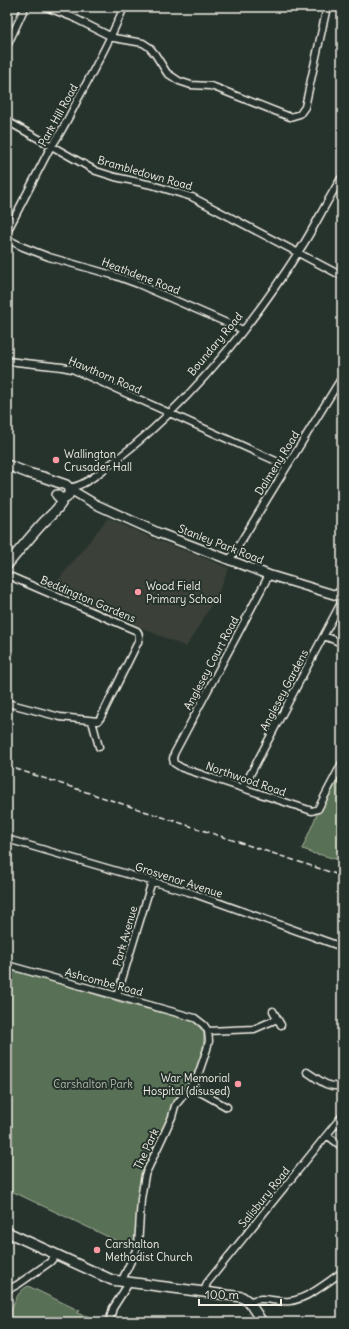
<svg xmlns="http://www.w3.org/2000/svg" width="349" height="1329" font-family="Delius,sans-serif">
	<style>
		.built { fill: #3a4138 }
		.green { fill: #597054; stroke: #a6b09e }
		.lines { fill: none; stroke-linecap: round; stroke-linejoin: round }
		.minor-casing { stroke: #f4f1e8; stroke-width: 9 }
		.tertiary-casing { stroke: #f4f1e8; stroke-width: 11 }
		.secondary-casing { stroke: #f4f1e8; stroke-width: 12 }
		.minor { stroke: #26332d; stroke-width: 6 }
		.tertiary { stroke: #26332d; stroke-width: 8 }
		.secondary { stroke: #26332d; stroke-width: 9 }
		.rail { stroke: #f4f1e8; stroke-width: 1.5; stroke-dasharray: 6 3; stroke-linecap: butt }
		.poi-dot { fill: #ff9aa2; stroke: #26332d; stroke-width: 1.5 }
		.labels { text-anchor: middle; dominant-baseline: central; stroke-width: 4; stroke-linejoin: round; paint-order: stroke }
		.street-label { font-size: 11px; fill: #f4f1e8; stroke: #26332d }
		.poi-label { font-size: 11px; fill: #f4f1e8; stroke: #26332d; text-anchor: start }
		.park-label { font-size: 11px; fill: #b6bdad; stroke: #26332d }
	</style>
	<rect width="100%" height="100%" fill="#26332d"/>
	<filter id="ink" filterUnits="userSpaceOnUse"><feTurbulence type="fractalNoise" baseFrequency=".025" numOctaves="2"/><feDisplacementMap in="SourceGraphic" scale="8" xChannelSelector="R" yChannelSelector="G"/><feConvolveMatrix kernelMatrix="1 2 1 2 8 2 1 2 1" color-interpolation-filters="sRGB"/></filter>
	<g filter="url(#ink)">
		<!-- built -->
		<path class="built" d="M108,518L152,538L229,568L218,594L186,647L51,589Z"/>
		<!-- green -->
		<path class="green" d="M342,768V861L322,855L310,853L309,851L302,849L318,812Z
			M7,967L120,1002L195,1021L204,1033L203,1050L190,1086L178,1099L147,1166L136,1250L7,1189Z
			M28,1286L80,1311L77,1313L104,1321V1322H7L8,1313H10C14,1302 17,1292 28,1286Z"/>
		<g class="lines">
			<!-- minor casing -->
			<g class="minor-casing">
				<path id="minor" d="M46,7L72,17L114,38L143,43L149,47L155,54L167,73L179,81L191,85L210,86L214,87L290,117L300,114L305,107L327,7
					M7,41L9,42L25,7
					M7,121L96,171L115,177L152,185L192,197L342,276
					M7,232L49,150C61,134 70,115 79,97C95,68 111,38 124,7
					M7,239L23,247L49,257L116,276L138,284L243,330
					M7,361L62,367L72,369L287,466
					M68,487C81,489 102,471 112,463C187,406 251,327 301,248C316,225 327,200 342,177
					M229,561L342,377
					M7,575L137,631C140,634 139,638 138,642L101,717L98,721L60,717L7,703
					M269,575L174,754L173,759L174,763L182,768L312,811L318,809L342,763
					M337,595L342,586
					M324,636L342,643
					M92,721L99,747
					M243,788L342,601
					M7,839L192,893L342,947
					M7,965L195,1018L204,1025L208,1031L209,1041L207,1049L197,1078L175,1106L172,1117L145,1175L141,1199L138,1246L123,1278L122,1282
					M117,996L152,881
					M273,1011L281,1025
					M208,1031L254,1029L277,1019
					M307,1072C320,1080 326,1088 342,1086
					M191,1087L227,1107
					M327,1135L342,1147
					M7,1288H11L17,1285L50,1262L57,1254
					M204,1292L207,1283L342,1116
					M249,1302C262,1295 276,1303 290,1301C307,1299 328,1282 342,1272
					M109,1322L113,1308L129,1283"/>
			</g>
			<!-- tertiary casing -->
			<g class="tertiary-casing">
				<path id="tertiary" d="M70,491H73L95,504L159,533L269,575L342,597"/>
			</g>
			<!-- secondary casing -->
			<g class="secondary-casing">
				<path id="secondary" d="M7,465L28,473L43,477L66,485L69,488V494L66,498H60L57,495
					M7,565C18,552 30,537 42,524C50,515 59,510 64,498
					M7,1232L112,1280L242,1297L249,1302L262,1322"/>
			</g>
			<!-- minor -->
			<use href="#minor" class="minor"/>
			<!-- tertiary -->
			<use href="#tertiary" class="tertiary"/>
			<!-- secondary -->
			<use href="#secondary" class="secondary"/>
			<!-- rail -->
			<path class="rail" d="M7,766L342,876"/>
		</g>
	</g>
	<!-- markers -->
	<g class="poi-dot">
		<circle cx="56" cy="460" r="4"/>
		<circle cx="138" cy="592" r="4"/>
		<circle cx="238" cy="1084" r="4"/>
		<circle cx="97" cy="1250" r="4"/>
	</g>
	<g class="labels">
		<!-- street labels -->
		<g class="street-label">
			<text transform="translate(58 115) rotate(-61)">Park Hill Road</text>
			<text transform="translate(145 173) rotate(16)">Brambledown Road</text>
			<text transform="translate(141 276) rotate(21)">Heathdene Road</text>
			<text transform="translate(215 344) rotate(-50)">Boundary Road</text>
			<text transform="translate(105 375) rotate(23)">Hawthorn Road</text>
			<text transform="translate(277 463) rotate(-58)">Dalmeny Road</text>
			<text transform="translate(221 544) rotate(21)">Stanley Park Road</text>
			<text transform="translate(88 599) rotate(23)">Beddington Gardens</text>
			<text transform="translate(211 663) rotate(-62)">Anglesey Court Road</text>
			<text transform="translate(284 690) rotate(-62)">Anglesey Gardens</text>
			<text transform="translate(246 779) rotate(19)">Northwood Road</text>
			<text transform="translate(179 880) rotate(18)">Grosvenor Avenue</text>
			<text transform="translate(125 936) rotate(-74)">Park Avenue</text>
			<text transform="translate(104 982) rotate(15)">Ashcombe Road</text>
			<text transform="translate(146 1149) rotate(-65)">The Park</text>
			<text transform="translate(264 1197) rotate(-51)">Salisbury Road</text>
		</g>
		<!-- poi labels -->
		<g class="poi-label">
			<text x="64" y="454">Wallington<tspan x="64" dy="13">Crusader Hall</tspan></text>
			<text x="146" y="586">Wood Field<tspan x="146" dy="13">Primary School</tspan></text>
			<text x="230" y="1078" text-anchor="end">War Memorial<tspan x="230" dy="13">Hospital (disused)</tspan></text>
			<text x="105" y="1244">Carshalton<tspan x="105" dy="13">Methodist Church</tspan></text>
		</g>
		<!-- park labels -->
		<g class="park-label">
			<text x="93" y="1084">Carshalton Park</text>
		</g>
	</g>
	<!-- margin -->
	<rect width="349" height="1329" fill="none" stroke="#26332d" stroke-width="24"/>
	<rect x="12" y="12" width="325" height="1305" fill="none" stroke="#f4f1e8" stroke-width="1.5" filter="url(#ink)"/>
	<!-- scale -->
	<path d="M199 1299v6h82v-6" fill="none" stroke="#f4f1e8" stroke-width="2"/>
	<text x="205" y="1299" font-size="12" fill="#f4f1e8" stroke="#26332d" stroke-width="3" paint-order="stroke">100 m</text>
</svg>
